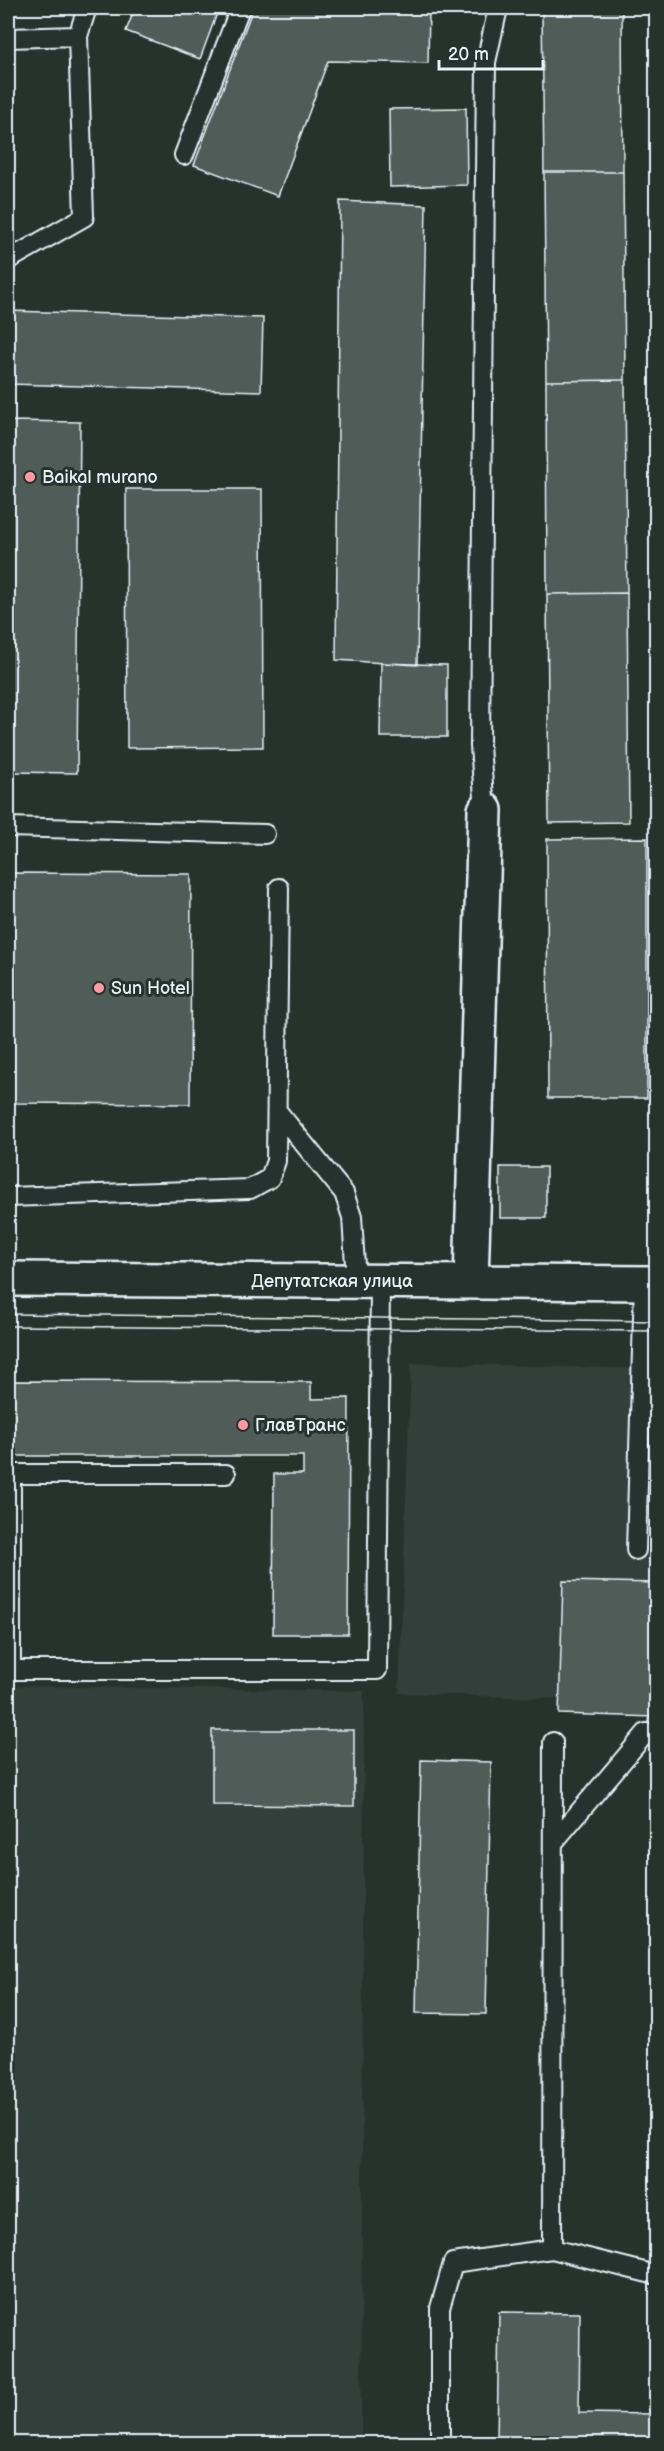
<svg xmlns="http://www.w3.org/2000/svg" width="664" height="2451" font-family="'Balsamiq Sans',sans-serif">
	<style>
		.built { fill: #333f3a }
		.building { fill: #505c59; stroke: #e8f1f8; stroke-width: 1.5 }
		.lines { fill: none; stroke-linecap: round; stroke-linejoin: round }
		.service-casing { stroke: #e8f1f8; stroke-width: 22 }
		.minor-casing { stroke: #e8f1f8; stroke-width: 38 }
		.service { stroke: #26332d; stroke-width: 18 }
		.minor { stroke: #26332d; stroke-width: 33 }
		.tram { stroke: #e8f1f8; stroke-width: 1.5 }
		.poi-dot { fill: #ff9aa2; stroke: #26332d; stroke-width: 2 }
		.labels { text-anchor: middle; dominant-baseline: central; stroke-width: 6; stroke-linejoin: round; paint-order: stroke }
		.poi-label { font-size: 18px; fill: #e8f1f8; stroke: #26332d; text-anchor: start }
		.street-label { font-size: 18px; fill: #e8f1f8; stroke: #26332d }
	</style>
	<rect width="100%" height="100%" fill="#26332d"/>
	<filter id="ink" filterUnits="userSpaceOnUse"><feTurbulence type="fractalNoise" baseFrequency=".0167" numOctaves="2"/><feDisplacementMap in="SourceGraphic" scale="12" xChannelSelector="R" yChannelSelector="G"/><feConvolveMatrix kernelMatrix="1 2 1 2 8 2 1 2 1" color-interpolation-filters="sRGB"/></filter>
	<g filter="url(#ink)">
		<!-- built -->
		<path class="built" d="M411,1363L656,1369V1702L399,1693Z
			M8,1686L364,1691L361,2443L8,2444Z"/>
		<!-- building -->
		<path class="building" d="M135,8H219L200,59L126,31Z
			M253,8H429L428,63L328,61L278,196L194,165Z
			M542,8H622L623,172H544Z
			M466,108L467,185L390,187L389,109Z
			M544,172H623L625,380L546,381Z
			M340,201L426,205L417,665L336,660Z
			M8,311L263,318L261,391L8,384Z
			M625,380L627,593L547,594L546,381Z
			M8,421L80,422L77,773L8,772Z
			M126,489H262L263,747L127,748Z
			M627,593L629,822L549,823L547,594Z
			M381,663L447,665V737H380Z
			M647,838V1098H548L547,839Z
			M8,873L191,874L190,1104L8,1103Z
			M500,1167H546V1218H500Z
			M8,1381L311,1382V1399L349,1398L348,1634H273L274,1474H303V1456H8Z
			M563,1581L656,1583V1717L559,1714Z
			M212,1730H354V1806L212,1805Z
			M421,1760L491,1762L486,2014L416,2013Z
			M499,2312L580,2313L579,2413L654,2414L656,2391V2444H497Z"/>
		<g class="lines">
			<!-- service casing -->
			<g class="service-casing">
				<path id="service" d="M8,38L78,36L87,8
					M184,155L240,8
					M8,260L84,217L78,36
					M485,810L480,746L486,62L498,8
					M8,827L265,834
					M278,1112L344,1193L352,1217L356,1281
					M8,1197L250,1189L270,1178L276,1161L279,888
					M8,1474H11V1670
					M11,1474H226
					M636,1550L644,1283
					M8,1670H377L380,1281
					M553,1843L646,1733H656
					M552,2249L656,2275
					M440,2444V2308L453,2263L552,2249L553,1742"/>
			</g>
			<!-- minor casing -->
			<g class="minor-casing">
				<path id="minor" d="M8,1279L656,1283
					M471,1282L485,810"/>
			</g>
			<!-- service -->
			<use href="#service" class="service"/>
			<!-- minor -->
			<use href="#minor" class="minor"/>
			<!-- tram -->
			<path class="tram" d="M8,1314L656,1321
				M8,1326L656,1331"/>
		</g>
	</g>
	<!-- markers -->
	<g class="poi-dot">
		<circle cx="30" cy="477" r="6"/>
		<circle cx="99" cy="988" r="6"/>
		<circle cx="243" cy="1425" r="6"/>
	</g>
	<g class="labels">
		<!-- poi labels -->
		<g class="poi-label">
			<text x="42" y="477">Baikal murano</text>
			<text x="111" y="988">Sun Hotel</text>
			<text x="255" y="1425">ГлавТранс</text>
		</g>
		<!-- street labels -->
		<g class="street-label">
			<text x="332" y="1281">Депутатская улица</text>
		</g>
	</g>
	<!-- margin -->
	<rect width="664" height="2451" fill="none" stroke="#26332d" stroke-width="30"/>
	<rect x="15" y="15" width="634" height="2421" fill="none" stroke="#e8f1f8" stroke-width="2" filter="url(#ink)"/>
	<!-- scale -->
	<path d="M439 60v9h104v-9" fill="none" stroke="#e8f1f8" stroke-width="3"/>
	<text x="448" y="60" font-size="18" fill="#e8f1f8" stroke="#26332d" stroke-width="4.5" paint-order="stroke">20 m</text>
</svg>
